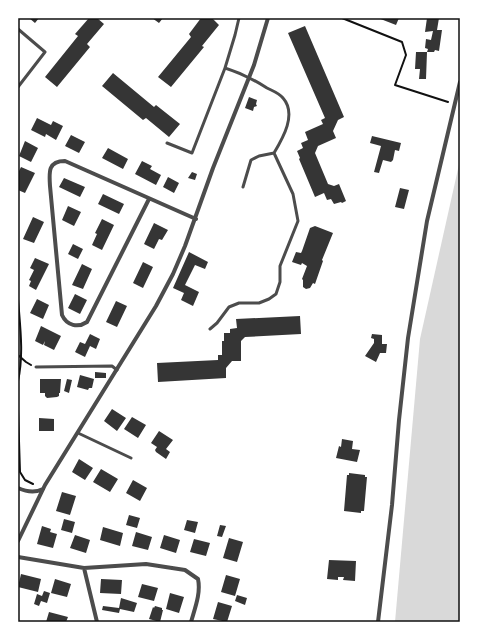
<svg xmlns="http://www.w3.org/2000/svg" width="478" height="640" font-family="Helvetica,sans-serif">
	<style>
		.water { fill: #d9d9d9 }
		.building { fill: #353535 }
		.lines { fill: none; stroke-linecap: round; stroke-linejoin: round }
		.path { stroke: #111; stroke-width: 2 }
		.service { stroke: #4c4c4c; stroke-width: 3 }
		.minor { stroke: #4c4c4c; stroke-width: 4 }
		.neatline { fill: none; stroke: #111; stroke-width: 1.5 }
	</style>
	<rect width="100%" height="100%" fill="#fff"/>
	<!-- water -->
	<path class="water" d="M460,160V622H395L420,339Z"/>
	<!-- building -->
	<path class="building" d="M29,18H39L35,23Z
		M89,18H97L104,24L87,44L90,47L57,87L45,77L78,36L75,34Z
		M152,18H163L159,23Z
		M201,18H212L219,25L202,46L204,47L171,87L158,77L191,37L189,34Z
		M378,18H399L396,25Z
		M427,18H439L437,30H442L439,51L435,50L434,52H427L428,49L425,48L426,39L431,40L433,31L425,32Z
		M305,26L344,117L338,120L333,131L336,138L318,146L315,153L328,184L334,186L339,184L346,201L342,203L341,202L334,204L331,199L327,200L324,193L315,197L299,159L300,158L297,151L303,148L301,143L308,140L305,132L323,124L321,120L325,118L288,33Z
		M416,52H427L426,79H419L420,69H415Z
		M113,73L154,107L156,105L180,124L169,137L146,118L143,120L102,86Z
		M249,97L257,100L256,104L257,106L254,107L253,111L245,108Z
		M37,118L51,125L53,121L63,126L56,140L46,134L45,137L31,130Z
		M71,135L85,142L79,153L65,146Z
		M372,136L401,143L399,151L395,150L393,160L391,162L383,160L379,173L374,172L381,146L370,143Z
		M25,141L38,148L31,162L19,156Z
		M108,148L128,159L123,169L102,158Z
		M142,161L152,166L150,169L161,175L156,185L135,174Z
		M21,167L35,173L25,193L18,190V173Z
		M192,172L197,174L195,180L188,178Z
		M168,177L179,183L174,193L163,187Z
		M64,178L85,187L80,197L59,187Z
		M400,188L409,190L404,209L395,207Z
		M103,194L124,204L119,214L98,204Z
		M68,206L81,212L74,226L62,220Z
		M33,217L44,222L34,243L23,239Z
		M102,219L114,225L102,250L92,245L97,234L95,233Z
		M154,223L168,230L162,240L159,239L154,249L144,244Z
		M315,226L333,233L322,260L323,261L315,284L313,283L310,288L306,289L303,287V280L302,279L307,266L302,263L301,265L292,262L296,252L301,253L302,251L310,228Z
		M73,244L83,249L78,259L68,254Z
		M189,252L208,262L205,269L195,265L185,285L199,292L193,306L181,300L184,293L173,288Z
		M35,258L49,264L36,290L29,286L31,281L29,280L34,270L30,268Z
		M143,262L153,267L143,288L133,283Z
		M82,264L92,269L83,289L72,285Z
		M75,294L87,300L80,314L68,308Z
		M37,299L49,305L43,319L30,313Z
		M116,301L127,306L117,327L106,322Z
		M300,316L301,334L245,337L241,341V361H232L226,368V378L158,382L157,363L218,360V355H222V341H224V333H230V329L237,328L236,319Z
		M41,326L61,336L54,350L44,345L45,341L43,345L35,341Z
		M90,334L100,339L96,349L90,346L85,357L75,352L80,342L85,344Z
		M372,334L382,335V344H387L386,353H380L376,362L365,356L374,343V339L371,338Z
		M95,372L106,373V378H95Z
		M80,375L94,379L92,388H89L88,390L77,387Z
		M40,379H61L60,393H59V396L57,397L47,398L45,396V393H40Z
		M67,379L72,380L69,393L64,391Z
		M112,409L126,418L117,431L104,421Z
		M132,417L146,425L138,438L124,429Z
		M39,418L54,419V431H39Z
		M159,431L173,440L166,449L170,452L166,459L156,452L155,450L157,447L151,443Z
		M342,439L353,441L352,449L360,450L357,462L336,458L339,446L341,447Z
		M79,459L93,468L85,480L72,472Z
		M101,469L118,479L110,492L93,482Z
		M349,473L365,475V477H367L364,511H361V513L344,511L347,475H349Z
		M133,480L147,488L140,501L126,493Z
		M62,492L76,496L70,515L56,511Z
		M129,515L140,518L137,528L126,525Z
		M64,519L75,522L72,533L61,530Z
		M187,520L198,522L195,533L184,530Z
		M220,525L226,526L222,537L217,536Z
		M42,526L51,529L50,532L57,534L53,548L37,544Z
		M103,527L123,533L120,546L100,540Z
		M136,532L152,537L148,550L132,546Z
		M75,535L90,540L86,553L70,548Z
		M164,535L180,540L176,553L160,548Z
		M229,538L243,542L237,562L223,558Z
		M194,539L210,543L206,556L190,552Z
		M329,560L356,561L355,581L343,580L344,577H338V580L327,579Z
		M21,574L41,579L38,592L18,587Z
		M226,575L240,579L235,596L221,592Z
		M55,579L71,584L67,597L51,593Z
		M101,579L122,580L121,594L100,593Z
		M142,584L158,588L154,601L138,597Z
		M44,591L50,593L47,603L41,601L39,606L34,604L37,594L42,596Z
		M170,593L184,597L179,613L166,609Z
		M237,595L247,598L245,605L235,601Z
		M121,598L137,603L134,612L120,609L119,613L102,610L103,606L119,608Z
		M218,602L232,606L227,622L213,619Z
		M155,606L162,608V610H163L160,622L149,619L153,607L154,608Z
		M49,612L68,617L66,622H46Z"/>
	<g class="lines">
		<!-- path -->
		<path class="path" d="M342,18L402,42L406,55L395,85L448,102
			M18,299C20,326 24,354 18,381
			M18,355L26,362L31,365
			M18,410L20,472L25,480L33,484"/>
		<!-- service -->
		<path class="service" d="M18,29L45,52L18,87
			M225,68L235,35L239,18
			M167,143L192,153L225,68C241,73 253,79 267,88C273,91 279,93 283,98C297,114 283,138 274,153L259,156L251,160L243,187
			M210,329L217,323L229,307L239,303H259L269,299L276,294L280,282V266L298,221L293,194L274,153
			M36,367L112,366L117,370
			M78,433L131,458"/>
		<!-- minor -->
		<path class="minor" d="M149,199L87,322C78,328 67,326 62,315L50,186C49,172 48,161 65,161L196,219
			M18,488C27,492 35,493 43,489
			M18,541L45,485L156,306L173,274L185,246L213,168L254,65L268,18
			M18,557L84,568L146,564L185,570L198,579C201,593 195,608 191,622
			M84,568L97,622
			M378,622L392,505L399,420L408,338L427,221L460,82"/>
	</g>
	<!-- border -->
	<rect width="478" height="640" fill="none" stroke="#ffffff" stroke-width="38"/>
	<rect x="19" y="19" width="440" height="602" class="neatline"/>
</svg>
